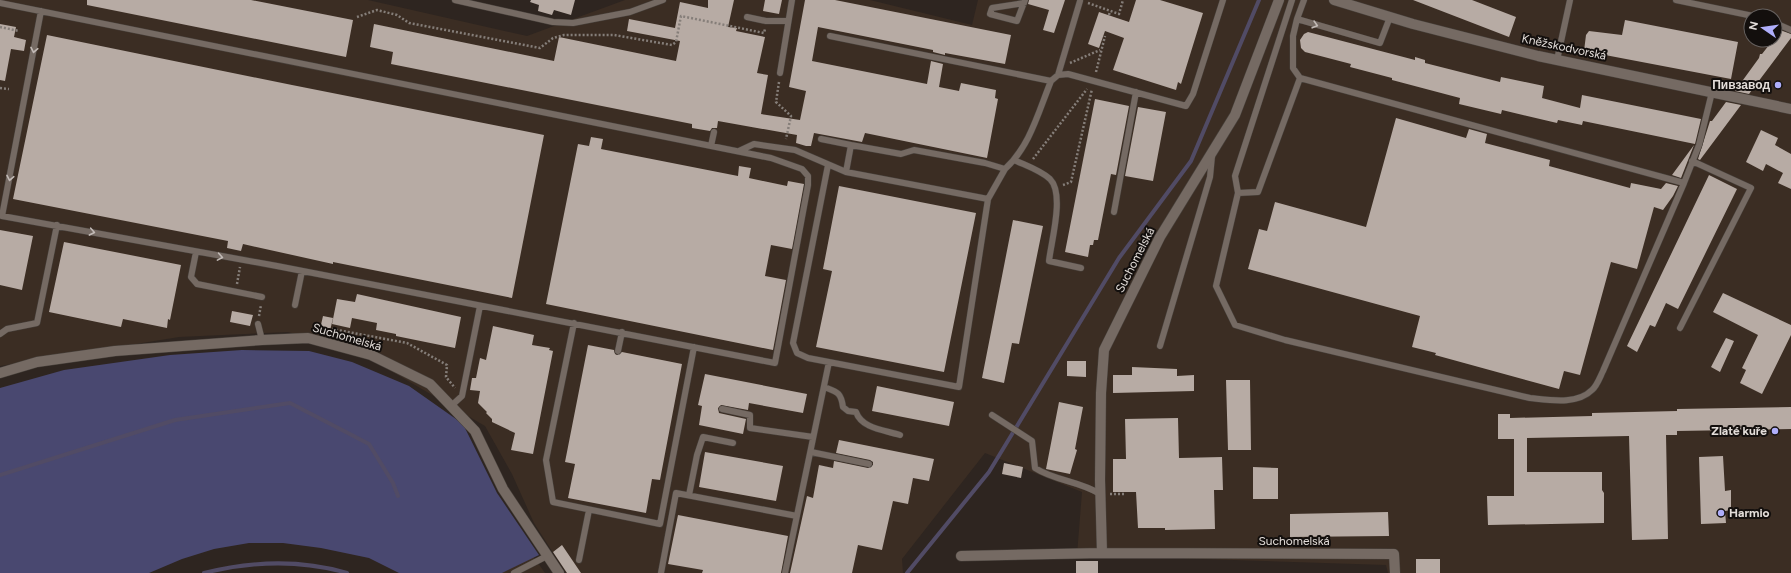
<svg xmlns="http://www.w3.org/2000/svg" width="1791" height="573" font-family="Figtree,sans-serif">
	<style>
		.built { fill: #3b2d23; fill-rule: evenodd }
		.green { fill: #494870 }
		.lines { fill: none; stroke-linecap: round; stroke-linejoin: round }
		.stream { stroke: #514b65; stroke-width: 4 }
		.building { fill: #b7aba4 }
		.service-casing { stroke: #47403b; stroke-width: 7 }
		.minor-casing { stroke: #47403b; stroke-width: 11 }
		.tertiary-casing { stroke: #47403b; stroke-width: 11 }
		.path { stroke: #857e79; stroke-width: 2.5; stroke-dasharray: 2 2; stroke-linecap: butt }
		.service { stroke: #756a63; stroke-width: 6 }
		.minor { stroke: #756a63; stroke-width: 10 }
		.tertiary { stroke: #756a63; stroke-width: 10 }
		.oneway { stroke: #c2bab6 }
		.poi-dot { fill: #afaefa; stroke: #130f0d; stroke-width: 1.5 }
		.labels { text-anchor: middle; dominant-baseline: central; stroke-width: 4; stroke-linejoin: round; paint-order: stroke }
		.street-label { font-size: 12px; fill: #e3ddd9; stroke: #130f0d }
		.poi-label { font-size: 12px; font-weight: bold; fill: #e3ddd9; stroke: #130f0d; text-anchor: end }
	</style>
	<rect width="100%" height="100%" fill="#2e2520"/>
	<!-- built -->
	<path class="built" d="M0,0H368L527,36L625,0H870L972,25L978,0H1791V573H1388L1386,565L1077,555L1082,492L985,453L902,559L903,573H566L534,523L512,474L485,426L357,351L288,332L179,337L0,366ZM1751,16H1775V40H1751Z
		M531,553L545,573H486Z"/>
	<!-- green -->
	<path class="green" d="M242,350L309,351L352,362L409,386L463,424L497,493L539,555L502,573H399L369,558L321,548L283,543H249L214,549L182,559L149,573H0V388L64,370L170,355Z"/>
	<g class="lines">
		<!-- stream -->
		<path class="stream" d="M0,475L175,420L290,403L369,444L393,483L398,496
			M204,573C252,561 299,559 347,573
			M907,573L989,472L1119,258L1191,161L1259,0"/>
	</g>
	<!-- building -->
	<path class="building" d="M87,0H251L353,20L346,57L87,5Z
		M531,0H575L571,15L554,10L552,15L538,11L539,5L530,2Z
		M708,0H734L728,27L737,28L736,31L765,37L757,73L768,75L761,114L800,120L806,91L789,87L805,0H835L1011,35L1005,64L945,53V55L933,52V50L818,27L812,61L927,84L931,61L943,64L939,87L959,91L961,83L996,90L995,98L998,99L987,158L865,133L862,142L814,133L811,146H806L796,143L797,135L718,121L717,128H712L710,131L692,128V124L391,64L393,52L370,47L374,24L554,61L559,37L676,61L680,41L627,31L629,19L675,28L680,2L708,8Z
		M765,0H782L779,14L763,11Z
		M1029,0H1065L1054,33L1043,30L1049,10L1028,4Z
		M1136,0H1160L1203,13L1181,84L1178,82L1176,90L1113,70L1124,38L1105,31L1099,48L1088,44L1099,12L1129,22Z
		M1413,0H1472L1516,17L1509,37Z
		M1625,20L1738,42L1731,79L1584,51L1586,35L1589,31L1622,35Z
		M0,24L16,27L14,37L26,40L24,51L11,49L5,81L0,80Z
		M1780,30L1791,34V38L1749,94L1735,91L1759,58L1760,54H1762L1773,40H1775V37Z
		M1308,32L1415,60V57L1425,60V63L1500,82L1501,77L1544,86L1542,98L1580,108L1582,95L1701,119L1695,144L1583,121L1582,125L1558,120L1557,123L1502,110L1501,114L1459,104L1460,98L1392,80V78L1350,67L1351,64L1305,52L1301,48L1300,40L1304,34Z
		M47,35L292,85L544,135L512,298L333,262V264L243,244L241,251L227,248L228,241L13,199Z
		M1095,99L1129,106L1116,175L1111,174L1098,240H1094L1093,245H1090L1088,257L1065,252Z
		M1726,102L1741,105L1700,160L1698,159L1710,121H1712Z
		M1138,107L1166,112L1153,181L1125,176Z
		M1396,118L1466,138L1469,129L1487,134L1485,143L1550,160L1549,166L1630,188L1631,183L1661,189L1666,183L1678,186L1673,196L1663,210L1654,207L1637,269L1611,262L1580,375L1564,371L1559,389L1435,355L1436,353L1412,347L1420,316L1248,269L1259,229L1267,231L1275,202L1366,227Z
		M1761,130L1778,138L1775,145L1791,154V189L1778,183L1783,173L1766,164L1763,171L1746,162Z
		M591,137L603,139L601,149L738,176L739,166L751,168L749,178L787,186L788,181L804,184L792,249L771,245L765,276L786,280L773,350L546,304L578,144L589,146Z
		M1694,145L1681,178L1672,175Z
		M1709,175L1737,189L1678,309L1666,303L1655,327L1650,325L1637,352L1627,346Z
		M839,186L976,213L944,372L816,347L832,271L823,269Z
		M1013,220L1043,226L1019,344L1012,343L1004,383L982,378Z
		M0,230L33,236L22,290L0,285Z
		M64,242L181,265L170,320L168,319L167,328L123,319L121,327L49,312Z
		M1723,293L1791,325V335L1762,394L1740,383L1746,370L1742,368L1758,335L1713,312Z
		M357,294L461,317L455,348L396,336V334L376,330L377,323L352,318L350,328L332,324L337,299L355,302Z
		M232,311L253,315L250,326L230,322Z
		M323,316L333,318L330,331L320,329Z
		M493,326L534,335L532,345L550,348L549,350L553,351L533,454L511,450L515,433L492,422V419L486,413L487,412L478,403L480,391L470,390L472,378H476L480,358L486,360Z
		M1726,338L1734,341L1720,372L1711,367Z
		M588,345L614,350L615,354L617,355L622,352L682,364L660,480L652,479L646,513L568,498L575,464L565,462Z
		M1067,361H1086V377L1067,376Z
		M1132,367L1177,369V376L1194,375V391L1113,393V375H1132Z
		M705,374L807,394L803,413L749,403L748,410L721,405L718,408L719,413L746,419L743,434L699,425L702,406L698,405Z
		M1226,380H1250L1251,450H1228Z
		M877,386L954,402L949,426L872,411Z
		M1059,402L1083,407L1075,449L1077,450L1070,474L1046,469Z
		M1791,407V429L1677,431V435H1666L1668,539L1632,540L1629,436L1527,438V472H1602V490L1604,493V523L1488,525L1487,496H1514V439H1498V414H1510V418L1592,416V413L1677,411V409Z
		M1178,418L1179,458L1222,457L1223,490H1214L1215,529L1165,530V528H1138L1136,492H1113V459H1126L1125,419Z
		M839,440L934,459L929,481L913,478L908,504L893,501L882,550L858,545L852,573H790L807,496L813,498L819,465L833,468L834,461L868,468L873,465V462L870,460L836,453Z
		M705,452L783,466L776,501L699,487Z
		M1723,456L1725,491L1731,490V510L1725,511L1726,523L1701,524L1699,457Z
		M1004,463L1023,467L1021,478L1002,474Z
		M1253,467L1278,468V499H1253Z
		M1388,512L1389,536L1290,537V514Z
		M678,515L788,536L781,573H702L703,570L668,564Z
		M562,545L581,573H567L553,552Z
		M1416,559H1440V573H1416Z
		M1076,561H1098V573H1076Z"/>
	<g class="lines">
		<!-- service casing -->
		<g class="service-casing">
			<path id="service" d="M455,0L553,22L573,23L630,12L663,0
				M1292,0L1235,176L1238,193L1216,286L1235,325L1285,340L1530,398C1550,400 1577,405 1592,390C1597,386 1600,377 1603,371L1684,183L1699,145L1712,92
				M1304,0L1297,19L1380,43L1390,17
				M1676,0L1753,16
				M0,3L771,158L802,169L808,176V185L775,363L277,266L2,216L41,11
				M1024,3L992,8L990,14L1017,21L1025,0
				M747,17L766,21H788
				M1775,23L1791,30
				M830,36L1051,81
				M1557,60L1570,0
				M780,73L792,0
				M1058,75L1080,1
				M1300,78L1684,183
				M821,139L851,145
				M711,146L714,132
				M739,151L754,144L795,150L846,172L988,199
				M1014,160C1027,166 1040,170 1050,179C1065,194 1051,242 1049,261L1081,268
				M828,165L793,343L797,353L808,358L959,387L988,199L1005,169
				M846,172L851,145L901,154L914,150L985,163L1005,169C1030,146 1038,113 1051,81L1058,75L1068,74L1186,106L1193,94L1223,0
				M1238,193L1258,192L1300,78L1293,68V36L1297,19
				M1114,212L1136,92
				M196,252L191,277L197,284L262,297
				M295,305L302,271
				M574,323L546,460L553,502L660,524L694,347
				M258,324L262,340
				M1680,328L1751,188L1692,161
				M0,334L7,329L37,323L57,225
				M1160,346L1210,177L1212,156
				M618,351L622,332
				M824,387C837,392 841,392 843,407L848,411L856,412C862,429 885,430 900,435
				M451,406L462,396L480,306
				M722,409L750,415V428L813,437
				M992,415L1032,441L1035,468C1055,481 1080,481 1100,494
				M811,452L869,464
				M689,495L697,455L703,437L733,443
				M579,560L589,510
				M514,573L547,556
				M661,573L676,493L797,516
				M785,573L829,362"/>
		</g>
		<!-- minor casing -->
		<g class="minor-casing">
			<path id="minor" d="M0,373L37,362L115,351L262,340L308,338L371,355L430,384L475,431L503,489L559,573
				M1102,553L1100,480L1101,393L1104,350L1160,237L1235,115L1279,0
				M961,556L1102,553L1394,554L1395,573"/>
		</g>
		<!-- tertiary casing -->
		<g class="tertiary-casing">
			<path id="tertiary" d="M1334,0L1413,24L1538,56L1791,109"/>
		</g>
		<!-- path -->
		<path class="path" d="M1088,3L1119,14L1123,0
			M1109,15L1110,11
			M357,17L377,10L397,15L409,23L540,48L553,38L564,35H614L672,45L676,42L681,16L764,33L765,29
			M0,27L19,31
			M1070,63L1100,50
			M1096,72L1105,36
			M779,82L776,102L791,116L786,139
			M0,88L9,89
			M1033,159L1087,89
			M1063,185L1071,182L1092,89
			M237,284L240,267
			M259,316L261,305
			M332,329L407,343L447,365L446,377L455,388
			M1110,494H1124"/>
		<!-- service -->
		<use href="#service" class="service"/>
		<!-- minor -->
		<use href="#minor" class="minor"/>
		<!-- tertiary -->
		<use href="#tertiary" class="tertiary"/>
	</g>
	<!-- one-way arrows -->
	<defs><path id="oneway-chevron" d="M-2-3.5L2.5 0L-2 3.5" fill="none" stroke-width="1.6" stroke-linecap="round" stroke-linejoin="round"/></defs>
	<g class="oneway">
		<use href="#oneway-chevron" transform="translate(1315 25) rotate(16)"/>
		<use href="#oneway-chevron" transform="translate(34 50) rotate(101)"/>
		<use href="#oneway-chevron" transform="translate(10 178) rotate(101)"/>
		<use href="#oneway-chevron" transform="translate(92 232) rotate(11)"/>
		<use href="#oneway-chevron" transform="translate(220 257) rotate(10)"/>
	</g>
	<!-- markers -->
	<g class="poi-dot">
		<circle cx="1778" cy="85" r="4"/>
		<circle cx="1775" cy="431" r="4"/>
		<circle cx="1721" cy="513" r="4"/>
	</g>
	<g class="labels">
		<!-- street labels -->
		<g class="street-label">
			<text transform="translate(1564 47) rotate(12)">Kněžskodvorská</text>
			<text transform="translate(1135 260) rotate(-63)">Suchomelská</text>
			<text transform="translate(347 337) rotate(16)">Suchomelská</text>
			<text x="1294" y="541">Suchomelská</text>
		</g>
		<!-- poi labels -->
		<g class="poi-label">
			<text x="1770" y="85">Пивзавод</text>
			<text x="1767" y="431">Zlaté kuře</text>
			<text x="1729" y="513" text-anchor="start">Harmio</text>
		</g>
	</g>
	<!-- north arrow -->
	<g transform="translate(1763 28) rotate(283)"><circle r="19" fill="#130f0d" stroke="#66615f"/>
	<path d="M0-3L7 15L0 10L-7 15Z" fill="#afaefa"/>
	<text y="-6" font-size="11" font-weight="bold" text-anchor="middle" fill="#e3ddd9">N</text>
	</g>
</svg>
